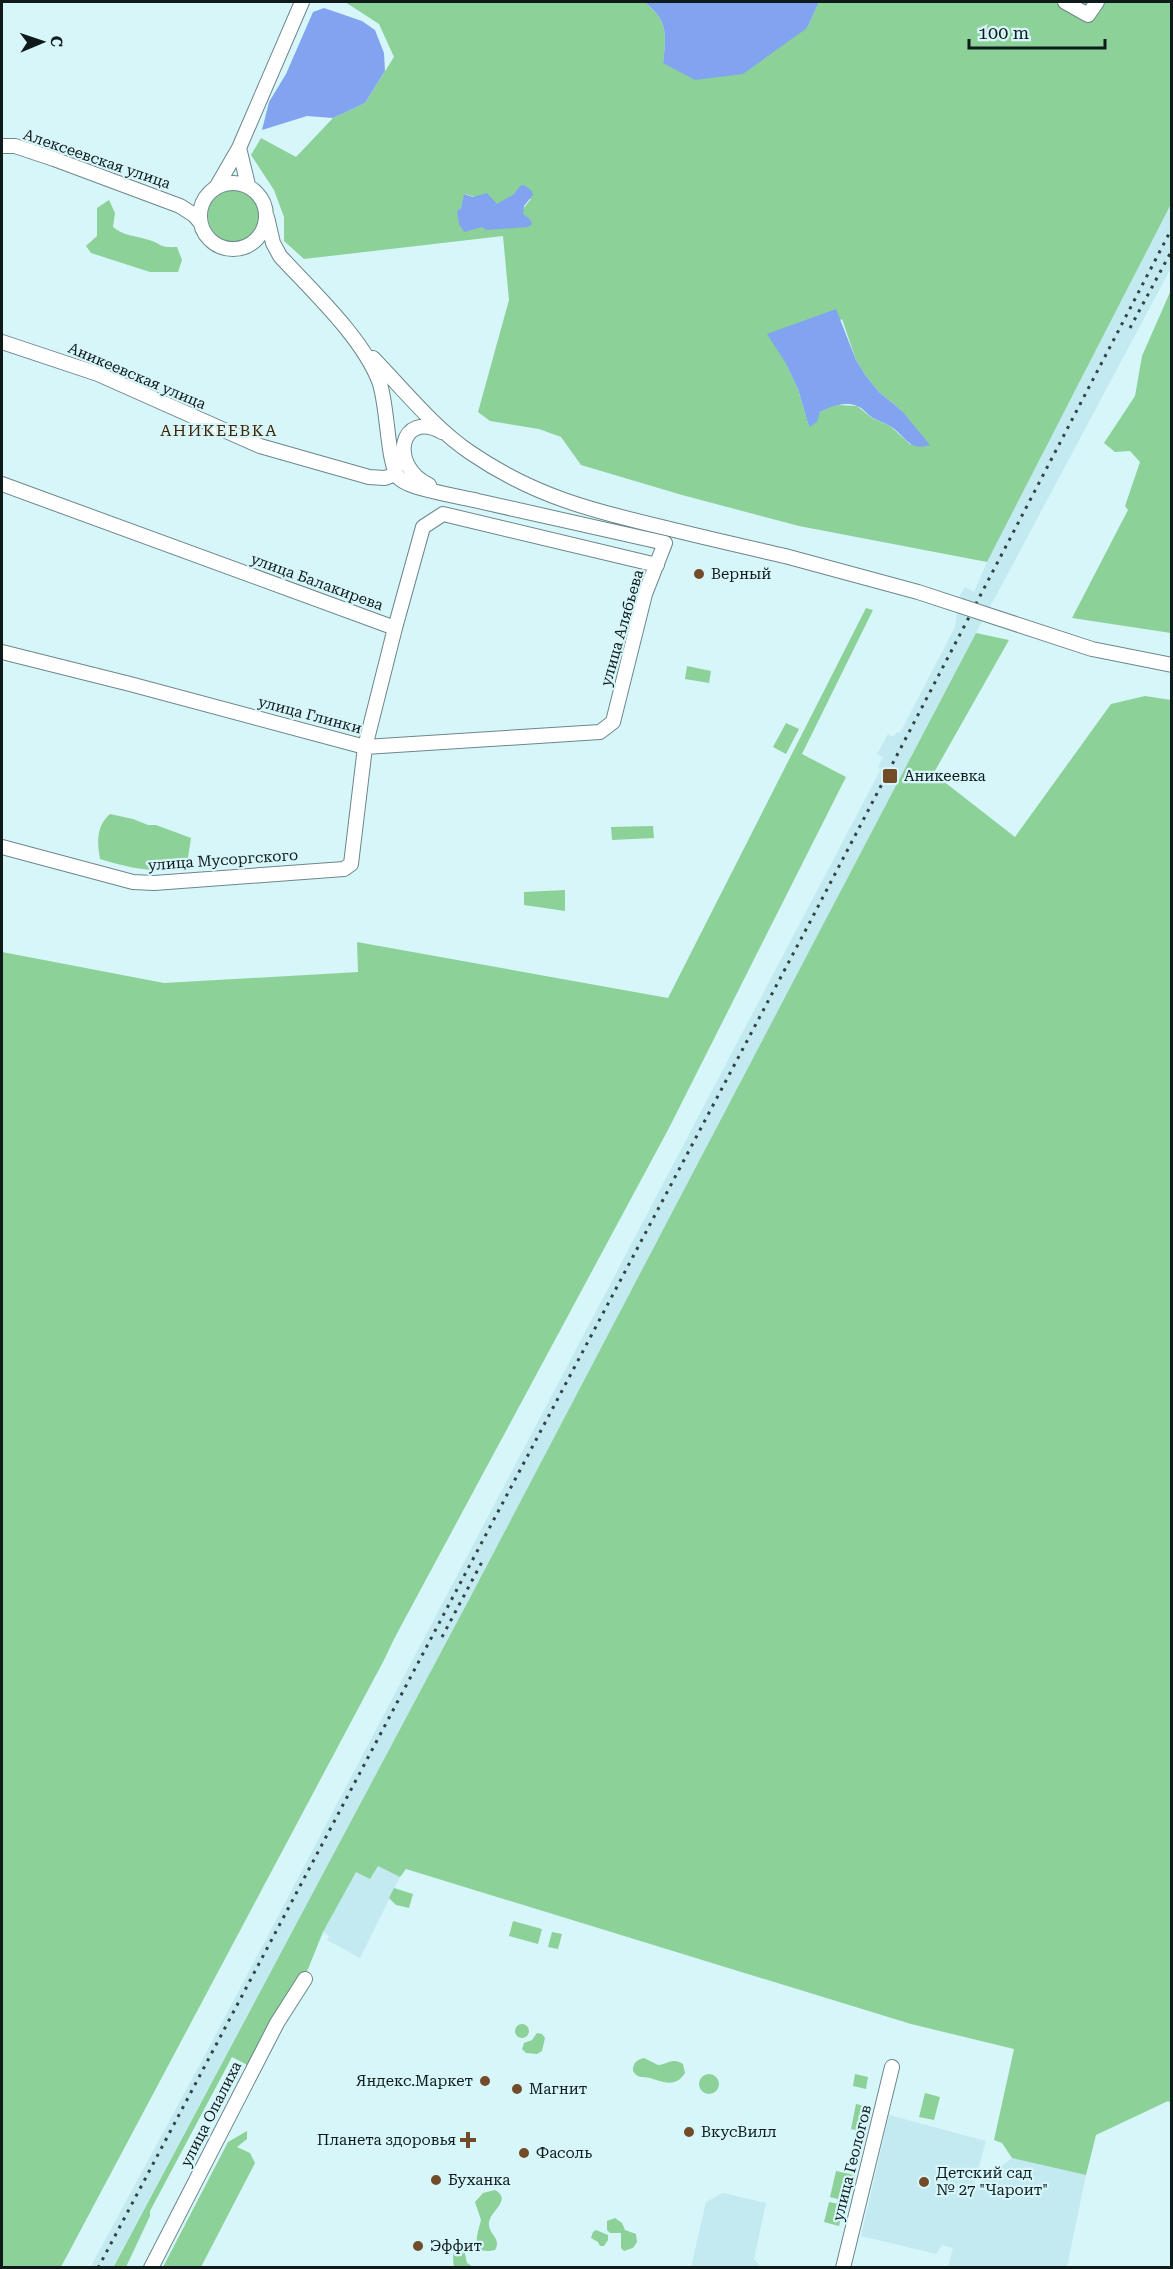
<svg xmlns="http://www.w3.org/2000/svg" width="1173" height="2269" font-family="'Roboto Serif',serif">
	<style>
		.built { fill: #c3eaf0 }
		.green { fill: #8bd198; fill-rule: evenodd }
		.water { fill: #82a4f0 }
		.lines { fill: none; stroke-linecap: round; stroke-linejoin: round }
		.minor-casing { stroke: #6c878b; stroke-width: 16 }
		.minor { stroke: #fff; stroke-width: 14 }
		.rail { stroke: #334243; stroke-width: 3; stroke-dasharray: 3 6; stroke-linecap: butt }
		.minor-bridge-casing { stroke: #6c878b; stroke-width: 16; stroke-linecap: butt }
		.minor-bridge { stroke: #fff; stroke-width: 14 }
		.poi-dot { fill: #724c28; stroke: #d7f6fa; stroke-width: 2 }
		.labels { text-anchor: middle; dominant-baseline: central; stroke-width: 4.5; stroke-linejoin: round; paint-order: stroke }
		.street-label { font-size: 15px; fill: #0f1a1b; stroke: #d7f6fa }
		.poi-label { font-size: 15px; fill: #0f1a1b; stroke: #d7f6fa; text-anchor: start }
		.neighbourhood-label { font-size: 16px; letter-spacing: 1.5px; fill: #412507; stroke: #d7f6fa }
	</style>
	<rect width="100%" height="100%" fill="#d7f6fa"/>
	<!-- built -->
	<path class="built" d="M1171,204V268L976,633L473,1592L113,2267L90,2268L206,2053L881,769L878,767L883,757L877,754L888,734L893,737L897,732L900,733L955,627L959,597L965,587L974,592L987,562Z
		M378,1866L400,1877L360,1958L327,1940L329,1936L323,1932L356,1871Z
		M889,2115L986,2141L973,2188L1012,2158L1086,2175L1067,2267H948L953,2248L942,2245L936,2254L861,2236Z
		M723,2193L766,2203L754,2259L761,2267H691L706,2202Z"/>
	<!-- green -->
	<path class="green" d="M345,2H644C669,20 666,36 663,63L807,28L819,2H1171V204L987,562L799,526L682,495L581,465L561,437L539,429L490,421L478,412L509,300L503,236L304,259L284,241V217L274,190L251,155L261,138L296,157L333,118L365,103L394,57L379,24ZM465,194L497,204L502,203L514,194L531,199L522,210V214L530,219L482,227L457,212L461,208ZM842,319L856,360L866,376L879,392L902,411L911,445L890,426L872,418L857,406L838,405L829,407L820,412L809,427L798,389L785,362Z
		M208 216a26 26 0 1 1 52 0a26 26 0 1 1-52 0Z
		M109,200L115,213L113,227C126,237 134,235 149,240C163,244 158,248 177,247L182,260L178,272H150L91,253L86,246L97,236V208Z
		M1171,290V633L1072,618L1128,510L1125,506L1140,462L1130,451L1115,452L1104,443L1135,396L1142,356Z
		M866,608L873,610L802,754L846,777L669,1128L394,1639L384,1660L61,2267H2V952L164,983L358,972L357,942L668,998Z
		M976,633L1009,640L932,776L947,784L1015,837L1111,704L1145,696L1171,700V2103L1168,2101L1096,2135L1086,2175L1012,2158L1002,2143L994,2140L1014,2049L911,2024L406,1869L400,1877L378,1866L370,1879L356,1872L323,1932L308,1969L269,2025L249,2066L232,2057L150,2211V2216L126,2267L113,2268L473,1592Z
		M687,666L711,671L709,683L685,679Z
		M786,723L799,729L786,754L773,747Z
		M110,814L133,819L148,825H156L191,838L187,864L184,869C148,872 134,869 100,859C97,843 96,826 110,814Z
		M653,826L654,838L612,840L611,827Z
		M565,890V911L524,905V892Z
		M394,1888L413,1894L409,1908L396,1905L389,1898Z
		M513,1921L542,1929L538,1944L509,1936Z
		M552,1932L562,1934L558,1949L548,1947Z
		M515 2031a7 7 0 1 1 14 0a7 7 0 1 1-14 0Z
		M537,2033L542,2034L545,2038L542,2051L537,2054L526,2053L522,2049L524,2043L532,2040Z
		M644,2058L658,2065C668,2064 673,2057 683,2064L685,2073C676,2088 662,2082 650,2078C642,2076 638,2079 633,2071C633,2063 636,2060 644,2058Z
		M699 2084a10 10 0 1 1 20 0a10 10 0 1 1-20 0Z
		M855,2074L868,2077L866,2089L853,2086Z
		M925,2093L940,2097L934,2120L919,2117Z
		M856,2104L869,2107L864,2132L851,2129Z
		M247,2131V2139L237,2147L250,2153L255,2163L201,2267H163L228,2142Z
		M836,2171L855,2175L849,2202L830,2197Z
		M495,2190C511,2199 494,2209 490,2219C484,2233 503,2237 495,2250C468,2256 478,2233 481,2220L475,2202L483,2193Z
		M829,2202L844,2205L839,2226L824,2222Z
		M615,2218L622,2223L625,2230L636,2234L637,2242L633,2248L624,2251L621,2248V2233H610L607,2230V2221Z
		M596,2230L608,2235V2240L604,2246H600L598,2242L591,2238L593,2232Z
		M461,2246L464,2249L467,2263L473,2267H454C453,2261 452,2254 456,2247Z"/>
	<!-- water -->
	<path class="water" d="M644,2H819L807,28L743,74L695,80L663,63C666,36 669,20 644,2Z
		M324,8L362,21L375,30L384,53L385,71L365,103L333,118L307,116L262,130L269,102L286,74L313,12Z
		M524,185L532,191L533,195L524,206L523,214L530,219L532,224L528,227L486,230L482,227L464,232L459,224L457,211L461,208L464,194L473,197L487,193L497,204L514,194L520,186Z
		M836,309L856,360L866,376L879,392L902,411L930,445C909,452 906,436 890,426C885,423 878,421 873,418C868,415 863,408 857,406C845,401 831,406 820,412L817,422L809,427L798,389L785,362L767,334Z"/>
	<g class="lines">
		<!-- minor casing -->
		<g class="minor-casing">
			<path id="minor" d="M1065,2L1088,15L1097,2
				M2,146H15L54,159L180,206L194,215L200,222
				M239,148L248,185
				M200 216a33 33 0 1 1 66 0a33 33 0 1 1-66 0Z
				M217,186L239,148L302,2
				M2,342L98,374L260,446L369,477L385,478L396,474
				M373,358C404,390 434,428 471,453C534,496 593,511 666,528C706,538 746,547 785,556
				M2,484L395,628
				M429,485C388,466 400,409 442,432
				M2,652L130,684L365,747L600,732L613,722L645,594L665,543C603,529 540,515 478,501C462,497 409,489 399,478C387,465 388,404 379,381C362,337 312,291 280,256L273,243L267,217
				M2,847L133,882L154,883L344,869L351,864L365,747L395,628L423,527L443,514L657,565
				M151,2268L277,2023L305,1979
				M843,2268L892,2067"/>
		</g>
		<!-- minor -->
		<use href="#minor" class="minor"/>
		<!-- rail -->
		<path class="rail" d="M1130,328L1172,250
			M442,1637L483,1560
			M98,2268L811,920L1172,228"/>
		<!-- minor-bridge casing -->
		<g class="minor-bridge-casing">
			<path id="minor-bridge" d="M785,556L918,592L1092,649L1172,665"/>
		</g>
		<!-- minor-bridge -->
		<use href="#minor-bridge" class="minor-bridge"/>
	</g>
	<!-- markers -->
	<g class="poi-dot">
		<circle cx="699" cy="574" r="6"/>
		<rect x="882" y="768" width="16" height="16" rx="3"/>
		<circle cx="485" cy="2081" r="6"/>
		<circle cx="517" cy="2089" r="6"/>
		<circle cx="689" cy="2132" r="6"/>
		<path d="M465 2131h6v6h6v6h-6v6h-6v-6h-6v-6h6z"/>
		<circle cx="524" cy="2153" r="6"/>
		<circle cx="436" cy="2180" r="6"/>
		<circle cx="924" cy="2182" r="6"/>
		<circle cx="418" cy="2246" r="6"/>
	</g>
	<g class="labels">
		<!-- street labels -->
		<g class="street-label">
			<text transform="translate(97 159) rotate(19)">Алексеевская улица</text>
			<text transform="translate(137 376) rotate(23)">Аникеевская улица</text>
			<text transform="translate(317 582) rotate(20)">улица Балакирева</text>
			<text transform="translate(622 628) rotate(-74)">улица Алябьева</text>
			<text transform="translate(310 715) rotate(15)">улица Глинки</text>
			<text transform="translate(223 860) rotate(-4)">улица Мусоргского</text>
			<text transform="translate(211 2114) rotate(-63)">улица Опалиха</text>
			<text transform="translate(852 2163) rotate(-76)">улица Геологов</text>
		</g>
		<!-- poi labels -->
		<g class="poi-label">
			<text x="711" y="574">Верный</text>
			<text x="904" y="776">Аникеевка</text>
			<text x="473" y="2081" text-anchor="end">Яндекс.Маркет</text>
			<text x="529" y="2089">Магнит</text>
			<text x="701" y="2132">ВкусВилл</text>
			<text x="456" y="2140" text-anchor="end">Планета здоровья</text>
			<text x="536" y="2153">Фасоль</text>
			<text x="936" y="2173">Детский сад<tspan x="936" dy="17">№ 27 "Чароит"</tspan></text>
			<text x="448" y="2180">Буханка</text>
			<text x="430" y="2246">Эффит</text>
		</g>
		<!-- neighbourhood labels -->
		<g class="neighbourhood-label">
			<text x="219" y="430">АНИКЕЕВКА</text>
		</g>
	</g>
	<!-- border -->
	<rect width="1173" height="2269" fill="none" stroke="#0f1a1b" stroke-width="6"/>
	<!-- north arrow -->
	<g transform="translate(42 42) rotate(88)" stroke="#d7f6fa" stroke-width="4.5" paint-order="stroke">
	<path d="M0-4.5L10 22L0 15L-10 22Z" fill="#0f1a1b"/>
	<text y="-9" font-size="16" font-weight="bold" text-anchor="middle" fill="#0f1a1b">С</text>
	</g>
	<!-- scale -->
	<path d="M969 39v9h136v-9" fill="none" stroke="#0f1a1b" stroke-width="3"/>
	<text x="978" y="39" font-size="18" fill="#0f1a1b" stroke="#d7f6fa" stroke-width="4.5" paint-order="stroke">100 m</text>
</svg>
